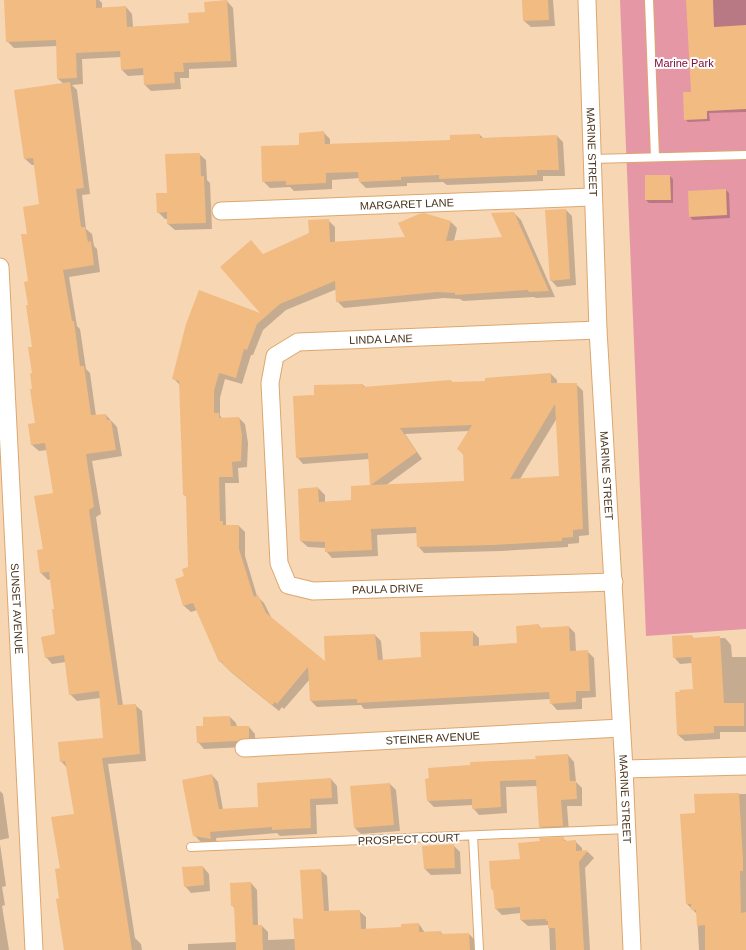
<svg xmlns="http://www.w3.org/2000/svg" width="746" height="950" font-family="Helvetica,sans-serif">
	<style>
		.green { fill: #e697a6 }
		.shadow { fill: #0003; fill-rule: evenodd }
		.building { fill: #f1bb82; fill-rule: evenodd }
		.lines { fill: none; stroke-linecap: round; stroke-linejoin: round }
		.service-casing { stroke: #dca76f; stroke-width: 10 }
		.minor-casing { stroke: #dca76f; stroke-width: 19 }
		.service { stroke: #fff; stroke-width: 8 }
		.minor { stroke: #fff; stroke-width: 17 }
		.labels { text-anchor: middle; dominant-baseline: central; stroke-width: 4; stroke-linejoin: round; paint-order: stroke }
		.park-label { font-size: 11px; fill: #830c39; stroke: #fdfdfd }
		.street-label { font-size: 11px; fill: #47311a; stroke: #fdfdfd }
	</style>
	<rect width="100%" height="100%" fill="#f7d6b4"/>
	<!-- green -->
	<path class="green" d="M620,0H746V629L646,636Z"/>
	<!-- shadow -->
	<path class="shadow" d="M5,0H99L102,3V8L126,7L132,14L133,27L190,24L227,1L233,8L237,67L189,69V78H180L181,89L151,91L144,84V75L128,76L122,70L121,57L82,59L83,84L72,85L77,90L90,194L82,195L86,229L92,234L94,246L97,249L100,272L69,277L77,326L80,329L86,369L90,373L96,416L106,415L117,427L122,456L92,461L101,514L96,517L123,706L135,705L142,711L146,761L108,764L135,938L141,944L142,950H65L60,899L61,869L75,814L67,768L61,761L104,739L100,698L77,701L70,694L66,662L52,664L46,657L56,635L55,610L51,579L48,580L41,573L38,551L44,550L54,493L47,450L39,451L32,445L36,424L34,347L29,305L28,234L41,205L35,165H32L25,159L64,84L58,79L57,46L14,48L7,41Z
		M523,0H553L555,26L531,27L524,21Z
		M687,0H746V112L709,113L710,121L688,122L685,119L692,93Z
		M324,133L330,139V145L451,141L480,135L484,139L557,136L563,142L565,176H543V181L447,185L443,182L407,183V186L366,188L360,182V178L332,180V189L294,191L290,187L270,188L263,181L300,146Z
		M199,154L206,160L207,180L210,183L212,229L175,230L168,224V219H165L158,212L168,194Z
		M670,176L673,179V203H649L646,200Z
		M726,190L729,193L730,218L693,220L690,217Z
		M566,210L572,216L576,285L557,287L551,280Z
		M514,213L521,220L555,297L536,298L534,297L463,301L460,299L444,298L344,308L337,301V289L286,310L263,330L253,355H251L242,384L225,379L220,398V416L223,419L239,418L245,424L248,443L247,467L238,468L239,483H225L226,525L239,526L245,532V556L257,596L264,603L272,619L326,664L375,635L381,641L383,661L422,658L473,632L479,638V646L518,644L538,625L541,628L569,627L575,633L576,652L587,651L594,658L596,697L582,698V709L557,710L551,703L550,699L364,709L361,705L317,707L311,701L310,679L284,709L282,707L279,711L232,673L220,661L197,610L191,612L184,606L185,576L189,568L187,497L184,495L180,385L173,378L264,315L263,255L310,234L328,220L335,227V243L406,238L423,214L451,222L457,228L454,241L504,238Z
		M551,374L557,380V384H576L583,391L589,535L579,536V543L568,544V547L501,551L424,553L418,546L417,533L377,535L378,556L332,558L326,551V548L308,547L301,541L299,489L318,488L325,495V502L353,501L371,486L369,459L303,464L297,457L315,396L363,385L366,388L451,381L453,383L486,382ZM557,418L560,477L520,479ZM469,431L458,449L465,456V482L385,486L422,459L405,434Z
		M692,636L694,639L725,638L731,645L732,657H746V732H720V739L685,741L678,735L694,690L692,663L680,664L674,657Z
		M230,717L236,723L237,727H249L255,734V744L244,747L204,749L198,742L204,727Z
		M568,755L574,762L576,782L582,788V806H567L569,832L546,833L540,827L537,786L506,787L507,813L479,815L473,808V805L434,807L428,801L537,760Z
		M212,775L218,782L223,810L259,808L331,779L337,786L338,804L316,805L317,834L280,836L277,833L216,838L217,845L201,842L194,835Z
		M390,784L396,790L400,831L361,834L355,828Z
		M0,791L3,794L9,838L0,840Z
		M746,794V950H699L697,914L687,904L696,814L695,795Z
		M563,838L567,842L575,841L582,848V852H588L594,858L585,868L590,950H550L549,925L528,926L521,920V913L502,915L496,909L494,891L492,889L521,860Z
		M0,844L6,886L2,887L5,905L2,906L9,950H0Z
		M453,845L460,852L461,874L431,875L425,869Z
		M203,867L209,874L210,891L191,893L185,886Z
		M320,870L327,876L329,912L359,911L366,917V930L402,928L419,924L425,933L441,932L443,935L469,934L475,940L476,950H188V944L237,942L235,909L232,905L251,883L257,890L258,926H262L268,932V940L295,939L304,920Z"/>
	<!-- building -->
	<path class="building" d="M4,0H96V8L126,6L127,27L189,23L188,13L205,12L204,2L227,0L231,61L183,63L184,72H174L175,83L144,85L143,68L121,70L120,51L76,53L77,78L57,79L56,40L6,42Z
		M522,0H548L549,20L523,21Z
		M686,0H713L714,27L746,25V109L707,111V119L684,120L683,92H691Z
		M70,82L84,188L76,189L81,227H85L88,242L91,241L94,265L63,270L72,321H74L80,366H84L91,415L106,414L107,420H111L116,450L86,454L94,507L89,510L118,705L136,704L140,754L102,758L132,950H64L56,899L59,898L55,869L60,868L51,817L74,814L65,761L60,762L58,742L103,738L99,691L69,695L64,655L45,658L41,637L55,634L52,609H54L49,572L40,573L37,550L43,549L34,496L53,493L45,443L31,445L28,424L35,423L30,389H32L30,374L32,373L28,347H32L26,305H28L24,282L28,281L21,234H27L23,207L39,204L33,158L24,159L14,90Z
		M324,131L325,144L450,140V135L480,134V138L557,135L559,170H537V175L439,179V175L401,177V180L359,182L358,172L326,173V183L286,185V181L262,182L261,146L299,145V133Z
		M200,153L201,176H204L206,223L167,224V212L157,213L156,193H167L165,154Z
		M645,175H670L671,200H645Z
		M726,189L727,215L689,217L688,191Z
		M566,209L570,279L550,281L545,210Z
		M514,212L549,291L529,292L528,290L455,295V293L437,292L336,302L335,281L280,304L257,324L247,350L244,349L236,378L219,373L214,391V413H219V418L239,417L242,435L241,461L232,462L233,477H219L220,521H223V525H239V549L254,597L258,595L266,613L325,661L324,636L375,634L378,660L421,657L420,632L473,631V646L517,643L516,626L539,624V628L569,626L570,651L588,650L590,691H576V702L550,704L549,692L357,703V699L310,701L308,667L277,704L275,702L272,705L224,666L222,661L219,662L193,603L183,606L175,579L184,576L182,569L188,567L186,495H183L179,381L172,379L186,324L199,290L260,313L220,267L251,240L263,254L309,233L308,220L329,219L330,242L405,237L398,223L419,214L424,213L451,221L446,241L502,237L491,213Z
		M551,373V383H577L583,529L573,530V537L562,538V541L494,545L417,547L416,527L371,529L372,550L325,552V542L300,541L298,489L318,487L319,502L351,500V486L370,485L368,453L296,458L293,396L314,395V385L363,384V387L451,380L452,382L485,381V378ZM555,404L559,476L510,479ZM472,425L457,449L463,453L464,481L371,485L417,452L400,428Z
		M692,635V638L720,636L724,703H744V726H714V733L677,735L675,692H680L679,690L693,689L691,657L673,658L672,636Z
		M230,716L231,726H249V738L237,741L197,743L196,726H203V717Z
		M568,754L570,781H576L577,799L561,800L563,826L539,827L536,780L500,781L501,807L472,809V799L427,801L425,779L429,778L428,768L470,765V762L536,759L535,756Z
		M212,774L219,809L258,807L257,783L331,778L332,798L310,799L311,828L272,830V827L210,832L211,839L193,836L182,780Z
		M390,783L394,825L354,828L350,786Z
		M739,793L743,859V871H740L741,913L746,912V950H705V925L697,926L696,910H691V904H686L680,814L695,813L694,794Z
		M564,837V841L576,840V851L588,850L579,862L584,950H556L555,928H548V921H546V919L520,920V907L495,909L493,889H491L489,861L520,859L518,843L540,841L539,838Z
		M454,844L455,868L424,869L422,846Z
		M203,866L204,885L184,887L182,867Z
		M321,869L324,911L360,910L361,929L401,927V924L419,923V932L441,931V934L469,933L470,950H295L293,918L303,919L300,870Z
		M251,882L253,925H262L263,950H236L234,906H231L230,883Z"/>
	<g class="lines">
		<!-- service casing -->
		<g class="service-casing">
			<path id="service" d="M649,0L655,157
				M592,159L746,155
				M473,836L479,950
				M191,847L627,829"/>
		</g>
		<!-- minor casing -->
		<g class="minor-casing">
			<g id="minor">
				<path id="s1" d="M587,0L598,330L624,769L632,950"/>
				<path id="s2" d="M221,211L592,197"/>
				<path id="s3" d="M0,267L34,950"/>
				<path id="s4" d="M598,330L298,342L275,356L270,383L279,563L288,585L313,591L614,582"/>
				<path id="s5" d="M244,748L621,728"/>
				<path d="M624,769L746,766"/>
			</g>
		</g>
		<!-- service -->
		<use href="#service" class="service"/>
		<!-- minor -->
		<use href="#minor" class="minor"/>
	</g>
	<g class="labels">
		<!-- park labels -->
		<g class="park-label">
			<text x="684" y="63">Marine Park</text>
		</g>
		<!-- street labels -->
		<g class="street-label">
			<text stroke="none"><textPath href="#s1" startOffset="152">MARINE STREET</textPath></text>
			<text stroke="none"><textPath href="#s2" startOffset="186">MARGARET LANE</textPath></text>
			<text transform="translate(381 339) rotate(-2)">LINDA LANE</text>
			<text stroke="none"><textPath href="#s1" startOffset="476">MARINE STREET</textPath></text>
			<text stroke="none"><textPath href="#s4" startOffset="659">PAULA DRIVE</textPath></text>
			<text stroke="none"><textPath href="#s3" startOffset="342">SUNSET AVENUE</textPath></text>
			<text stroke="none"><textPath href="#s5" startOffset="189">STEINER AVENUE</textPath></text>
			<text stroke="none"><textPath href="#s1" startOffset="800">MARINE STREET</textPath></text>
			<text transform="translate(409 839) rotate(-2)">PROSPECT COURT</text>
		</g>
	</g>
</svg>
